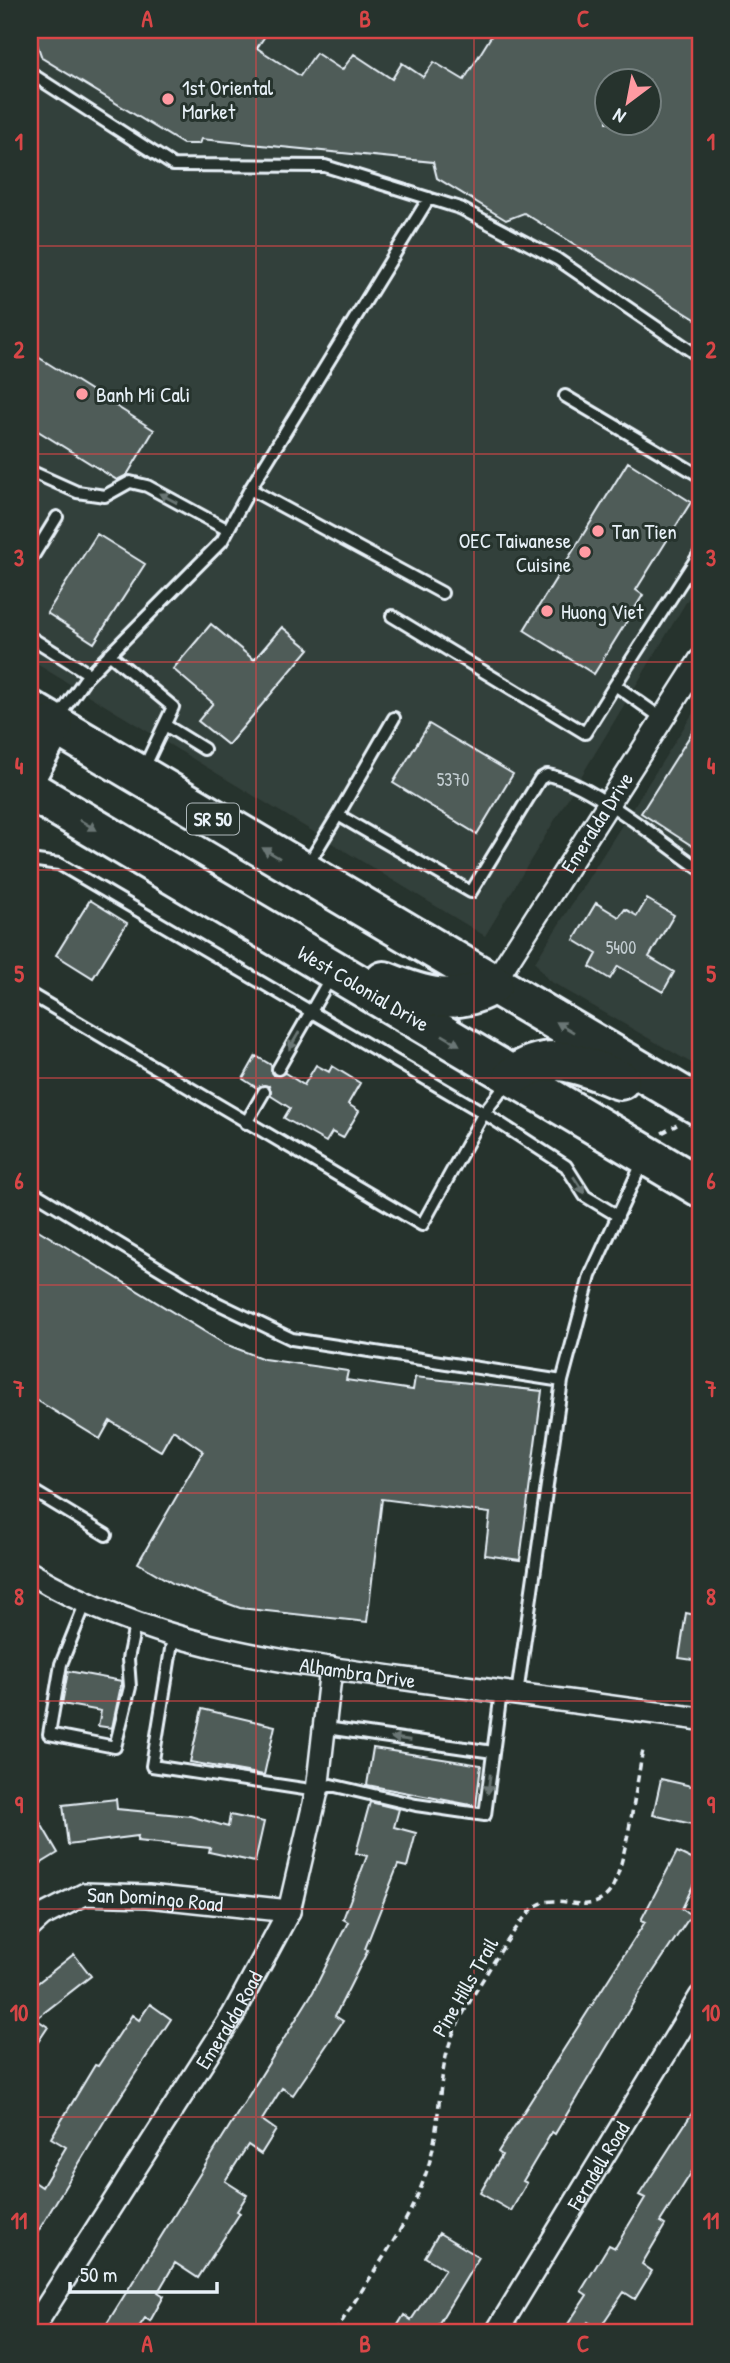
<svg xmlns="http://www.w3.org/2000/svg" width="730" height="2363" font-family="'Patrick Hand',sans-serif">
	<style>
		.built { fill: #333f3a; fill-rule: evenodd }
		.building { fill: #505c59; stroke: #e8f1f8; stroke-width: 2; fill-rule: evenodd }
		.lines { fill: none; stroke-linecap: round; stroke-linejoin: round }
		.lane-casing { stroke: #e8f1f8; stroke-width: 16 }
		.street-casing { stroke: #e8f1f8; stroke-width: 26 }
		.highway-casing { stroke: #e8f1f8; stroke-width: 44 }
		.path { stroke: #e8f1f8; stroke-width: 3.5; stroke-dasharray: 7 5; stroke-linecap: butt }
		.lane { stroke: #26332d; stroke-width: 10 }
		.street { stroke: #26332d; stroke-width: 21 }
		.highway { stroke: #26332d; stroke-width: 38 }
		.oneway { fill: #6a7674 }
		.grid { fill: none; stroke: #d94647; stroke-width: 2; stroke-opacity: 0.55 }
		.poi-dot { fill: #ff9aa2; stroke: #26332d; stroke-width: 2.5 }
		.labels { text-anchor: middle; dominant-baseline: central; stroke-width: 6; stroke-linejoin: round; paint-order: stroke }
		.number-label { font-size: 18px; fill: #c2ccd0 }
		.shield { fill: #26332d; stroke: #aeb8bb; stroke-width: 2 }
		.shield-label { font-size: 19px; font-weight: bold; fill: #e8f1f8 }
		.poi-label { font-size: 21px; fill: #e8f1f8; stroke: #26332d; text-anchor: start }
		.street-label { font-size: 21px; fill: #e8f1f8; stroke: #26332d }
		.neatline { fill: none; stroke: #d94647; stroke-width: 2.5 }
		.grid-label { font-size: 23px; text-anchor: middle; font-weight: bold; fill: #d94647 }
	</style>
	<rect width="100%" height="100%" fill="#26332d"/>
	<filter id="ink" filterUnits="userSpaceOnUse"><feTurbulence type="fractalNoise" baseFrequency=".0143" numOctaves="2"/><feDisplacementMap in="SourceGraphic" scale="14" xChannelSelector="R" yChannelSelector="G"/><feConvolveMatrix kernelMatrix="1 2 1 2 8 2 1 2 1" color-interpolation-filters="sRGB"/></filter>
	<g filter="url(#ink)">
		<!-- built -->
		<path class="built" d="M30,30H700V579L485,936L30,660ZM608,80H650V122H608Z
			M700,702V1068L548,980L535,962Z"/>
		<!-- building -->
		<path class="building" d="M32,30H269L257,48L300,76L316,53L342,70L354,54L392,79L402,63L423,77L434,62L464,80L495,30H700V322L524,213L506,220L437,178L433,162L201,139L199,144H183L42,58ZM607,80H649V122H607Z
			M30,352L154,430L127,475L117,480L30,426Z
			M628,462L691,502L636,590L643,595L594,674L524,630Z
			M97,534L145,564L94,643L47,613Z
			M211,624L254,660L282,627L309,649L228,745L198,721L213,703L173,669Z
			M700,720V851L641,813Z
			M429,724L513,774L477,834L393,783Z
			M647,899L674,915L649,957L674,972L663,992L618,966L610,979L590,967L597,954L574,940L596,903L619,917L625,909L637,916Z
			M90,900L127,923L93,978L56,955Z
			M256,1056L271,1065L274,1075L285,1073L304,1085L316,1065L329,1072L332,1066L360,1083L348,1104L359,1111L343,1138L332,1132L326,1142L284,1118L290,1108L271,1096L269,1086L257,1088L243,1079Z
			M30,1225L225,1344L264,1359L348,1371L346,1380L413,1390L415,1377L542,1391L520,1560L485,1555L490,1513L382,1499L367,1622L240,1608L174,1584L138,1563L203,1451L173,1430L161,1451L110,1421L100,1439L30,1396Z
			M686,1613L700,1616V1661L679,1658Z
			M68,1671L122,1681L112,1728L98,1726L101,1711L62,1704Z
			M202,1709L275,1726L264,1775L190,1762Z
			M373,1748L481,1765L476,1806L367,1785Z
			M661,1779L700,1788V1826L653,1815Z
			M116,1799L117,1809L190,1816L228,1827L230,1815L264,1822L255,1862L209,1852L210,1848L137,1841L138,1836L68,1845L63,1805Z
			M370,1802L399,1809L394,1827L416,1833L407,1867L398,1865L365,1949L368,1950L335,2016L343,2021L293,2095L282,2088L262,2120L276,2130L261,2154L248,2145L225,2181L247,2195L237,2211L240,2213L198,2278L175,2263L158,2292L164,2296L150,2321L145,2318L135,2333H101L313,1992L348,1922L343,1919L367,1856L356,1853Z
			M30,1805L58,1853L30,1870Z
			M677,1852L700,1863V1871L682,1909L691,1915L639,1993L555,2134L552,2132L523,2181L527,2183L511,2211L480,2193L502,2155L498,2152L645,1922L641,1920Z
			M74,1954L91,1976L36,2019L48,2027L30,2054V1989Z
			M150,2004L171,2019L105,2120L30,2245V2179L42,2187L66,2147L51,2138L95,2065L98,2066L132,2015L139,2020Z
			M700,2101V2159L660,2222L665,2225L642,2264L652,2271L635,2299L624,2292L599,2329L588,2322L580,2333H562L587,2295L581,2291L609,2245L615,2248L645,2198L639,2195Z
			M439,2233L479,2257L433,2333H393L404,2315L411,2320L445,2269L425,2257Z"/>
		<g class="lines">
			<!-- lane casing -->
			<g class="lane-casing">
				<path id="lane" d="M30,73L173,165L325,166L460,208L557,259L700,357
					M565,396L700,476
					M30,471L77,492L105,496L130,482L147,486L228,530
					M250,489L429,198
					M30,561L57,517
					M392,616L585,733L615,685L663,719
					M30,637L89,674
					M109,654L173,707L143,770
					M615,685L700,553
					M394,718L338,815L471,892L540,779L547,775C590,782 662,843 700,869
					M57,719L85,679L222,541L250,489L442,593
					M165,725L204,749
					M30,860L59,864L484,1113L566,1166L585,1196L618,1216
					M307,866L338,815
					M30,994L422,1225L484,1113L509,1081
					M278,1069L332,975
					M246,1123L264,1092
					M30,1190L213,1301L292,1339L562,1381L517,1694
					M562,1381L590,1276L643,1161
					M30,1489L106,1535
					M86,1602L61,1664L49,1734L115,1747L130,1687L128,1659L135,1625
					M173,1637L152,1766L317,1791L331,1785L416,1805L485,1815L501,1692
					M326,1728L493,1752"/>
			</g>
			<!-- street casing -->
			<g class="street-casing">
				<g id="street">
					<path id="s1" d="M493,984L700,660"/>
					<path id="s2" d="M30,1573C153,1647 282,1662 421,1681C514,1694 607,1706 700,1719"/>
					<path id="s3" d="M30,1927L42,1916L85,1894L148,1896L289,1911"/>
					<path id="s4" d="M30,2333L233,2015L289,1911L317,1791L331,1668"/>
					<path id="s5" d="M496,2333L700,1997"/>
				</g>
			</g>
			<!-- highway casing -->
			<g class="highway-casing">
				<g id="highway">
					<path d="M30,710L700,1106"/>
					<path d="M30,769L54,725"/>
					<path id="s6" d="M30,790L700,1187"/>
					<path d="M384,981C421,996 456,1008 493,984"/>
					<path d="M513,1076C550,1048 581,1065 620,1080"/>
				</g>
			</g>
			<!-- path -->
			<path class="path" d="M662,1133L677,1125
				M335,2333C366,2280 410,2227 428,2167C443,2120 435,2068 458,2023C470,2000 519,1915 538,1905C560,1892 588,1917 608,1894C625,1875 637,1779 643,1750"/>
			<!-- lane -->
			<use href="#lane" class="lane"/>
			<!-- street -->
			<use href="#street" class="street"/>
			<!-- highway -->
			<use href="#highway" class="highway"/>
		</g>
		<!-- one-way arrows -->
		<defs><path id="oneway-solid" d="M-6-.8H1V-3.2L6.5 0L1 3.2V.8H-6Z" transform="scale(1.75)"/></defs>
		<g class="oneway">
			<use href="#oneway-solid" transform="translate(168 498) rotate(-152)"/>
			<use href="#oneway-solid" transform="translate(88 825) rotate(31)"/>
			<use href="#oneway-solid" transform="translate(271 853) rotate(-149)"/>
			<use href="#oneway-solid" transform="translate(565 1027) rotate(-149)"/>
			<use href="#oneway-solid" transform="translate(451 1040) rotate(31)"/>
			<use href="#oneway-solid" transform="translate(294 1041) rotate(120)"/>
			<use href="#oneway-solid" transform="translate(579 1185) rotate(57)"/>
			<use href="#oneway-solid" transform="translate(401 1739) rotate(-172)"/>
			<use href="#oneway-solid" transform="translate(489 1784) rotate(97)"/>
		</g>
	</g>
	<!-- grid -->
	<path class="grid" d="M256,30V2333M474,30V2333M30,246H700M30,454H700M30,662H700M30,870H700M30,1078H700M30,1285H700M30,1493H700M30,1701H700M30,1909H700M30,2117H700"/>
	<!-- markers -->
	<g class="poi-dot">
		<circle cx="168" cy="99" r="7"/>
		<circle cx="82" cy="394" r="7"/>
		<circle cx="598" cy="531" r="7"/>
		<circle cx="585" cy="552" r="7"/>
		<circle cx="547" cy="611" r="7"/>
	</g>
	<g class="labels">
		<!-- number labels -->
		<g class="number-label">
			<text x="453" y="779">5370</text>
			<text x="621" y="947">5400</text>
		</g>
		<!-- shield labels -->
		<rect class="shield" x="187" y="803.5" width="52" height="31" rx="5"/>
		<g class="shield-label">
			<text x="213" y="819">SR 50</text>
		</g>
		<!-- poi labels -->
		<g class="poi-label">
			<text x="182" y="87">1st Oriental<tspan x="182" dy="24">Market</tspan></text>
			<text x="96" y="394">Banh Mi Cali</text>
			<text x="612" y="531">Tan Tien</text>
			<text x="571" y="540" text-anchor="end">OEC Taiwanese<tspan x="571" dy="24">Cuisine</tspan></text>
			<text x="561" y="611">Huong Viet</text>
		</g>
		<!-- street labels -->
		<g class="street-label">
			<text stroke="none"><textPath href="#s1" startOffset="192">Emeralda Drive</textPath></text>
			<text stroke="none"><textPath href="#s6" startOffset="388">West Colonial Drive</textPath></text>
			<text stroke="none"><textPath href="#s2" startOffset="345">Alhambra Drive</textPath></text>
			<text stroke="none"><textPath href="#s3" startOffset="135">San Domingo Road</textPath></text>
			<text transform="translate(465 1987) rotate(-60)">Pine Hills Trail</text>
			<text stroke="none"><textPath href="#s4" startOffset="371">Emeralda Road</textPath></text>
			<text stroke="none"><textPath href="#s5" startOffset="196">Ferndell Road</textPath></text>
		</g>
	</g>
	<!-- margin -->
	<rect width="730" height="2363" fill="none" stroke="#26332d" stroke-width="77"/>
	<!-- north arrow -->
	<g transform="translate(628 102) rotate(212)"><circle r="33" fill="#26332d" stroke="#747f7e" stroke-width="2"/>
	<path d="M0-5L12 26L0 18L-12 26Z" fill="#ff9aa2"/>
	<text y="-10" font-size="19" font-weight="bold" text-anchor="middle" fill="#e8f1f8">N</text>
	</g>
	<!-- scale -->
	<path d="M70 2282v10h147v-10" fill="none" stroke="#e8f1f8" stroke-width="3.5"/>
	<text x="80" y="2282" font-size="21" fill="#e8f1f8" stroke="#26332d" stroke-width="5" paint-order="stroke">50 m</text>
	<rect x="38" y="38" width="654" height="2286" class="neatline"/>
	<g class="grid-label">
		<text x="147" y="27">A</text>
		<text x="365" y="27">B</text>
		<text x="583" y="27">C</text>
		<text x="19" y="150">1</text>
		<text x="711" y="150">1</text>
		<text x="19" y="358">2</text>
		<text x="711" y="358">2</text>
		<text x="19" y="566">3</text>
		<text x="711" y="566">3</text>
		<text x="19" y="774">4</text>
		<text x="711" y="774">4</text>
		<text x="19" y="982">5</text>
		<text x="711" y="982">5</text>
		<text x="19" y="1189">6</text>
		<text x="711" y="1189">6</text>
		<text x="19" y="1397">7</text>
		<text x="711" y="1397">7</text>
		<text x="19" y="1605">8</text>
		<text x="711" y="1605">8</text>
		<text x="19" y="1813">9</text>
		<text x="711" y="1813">9</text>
		<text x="19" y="2021">10</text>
		<text x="711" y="2021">10</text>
		<text x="19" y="2229">11</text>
		<text x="711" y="2229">11</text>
		<text x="147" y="2352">A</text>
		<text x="365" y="2352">B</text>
		<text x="583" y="2352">C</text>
	</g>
</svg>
